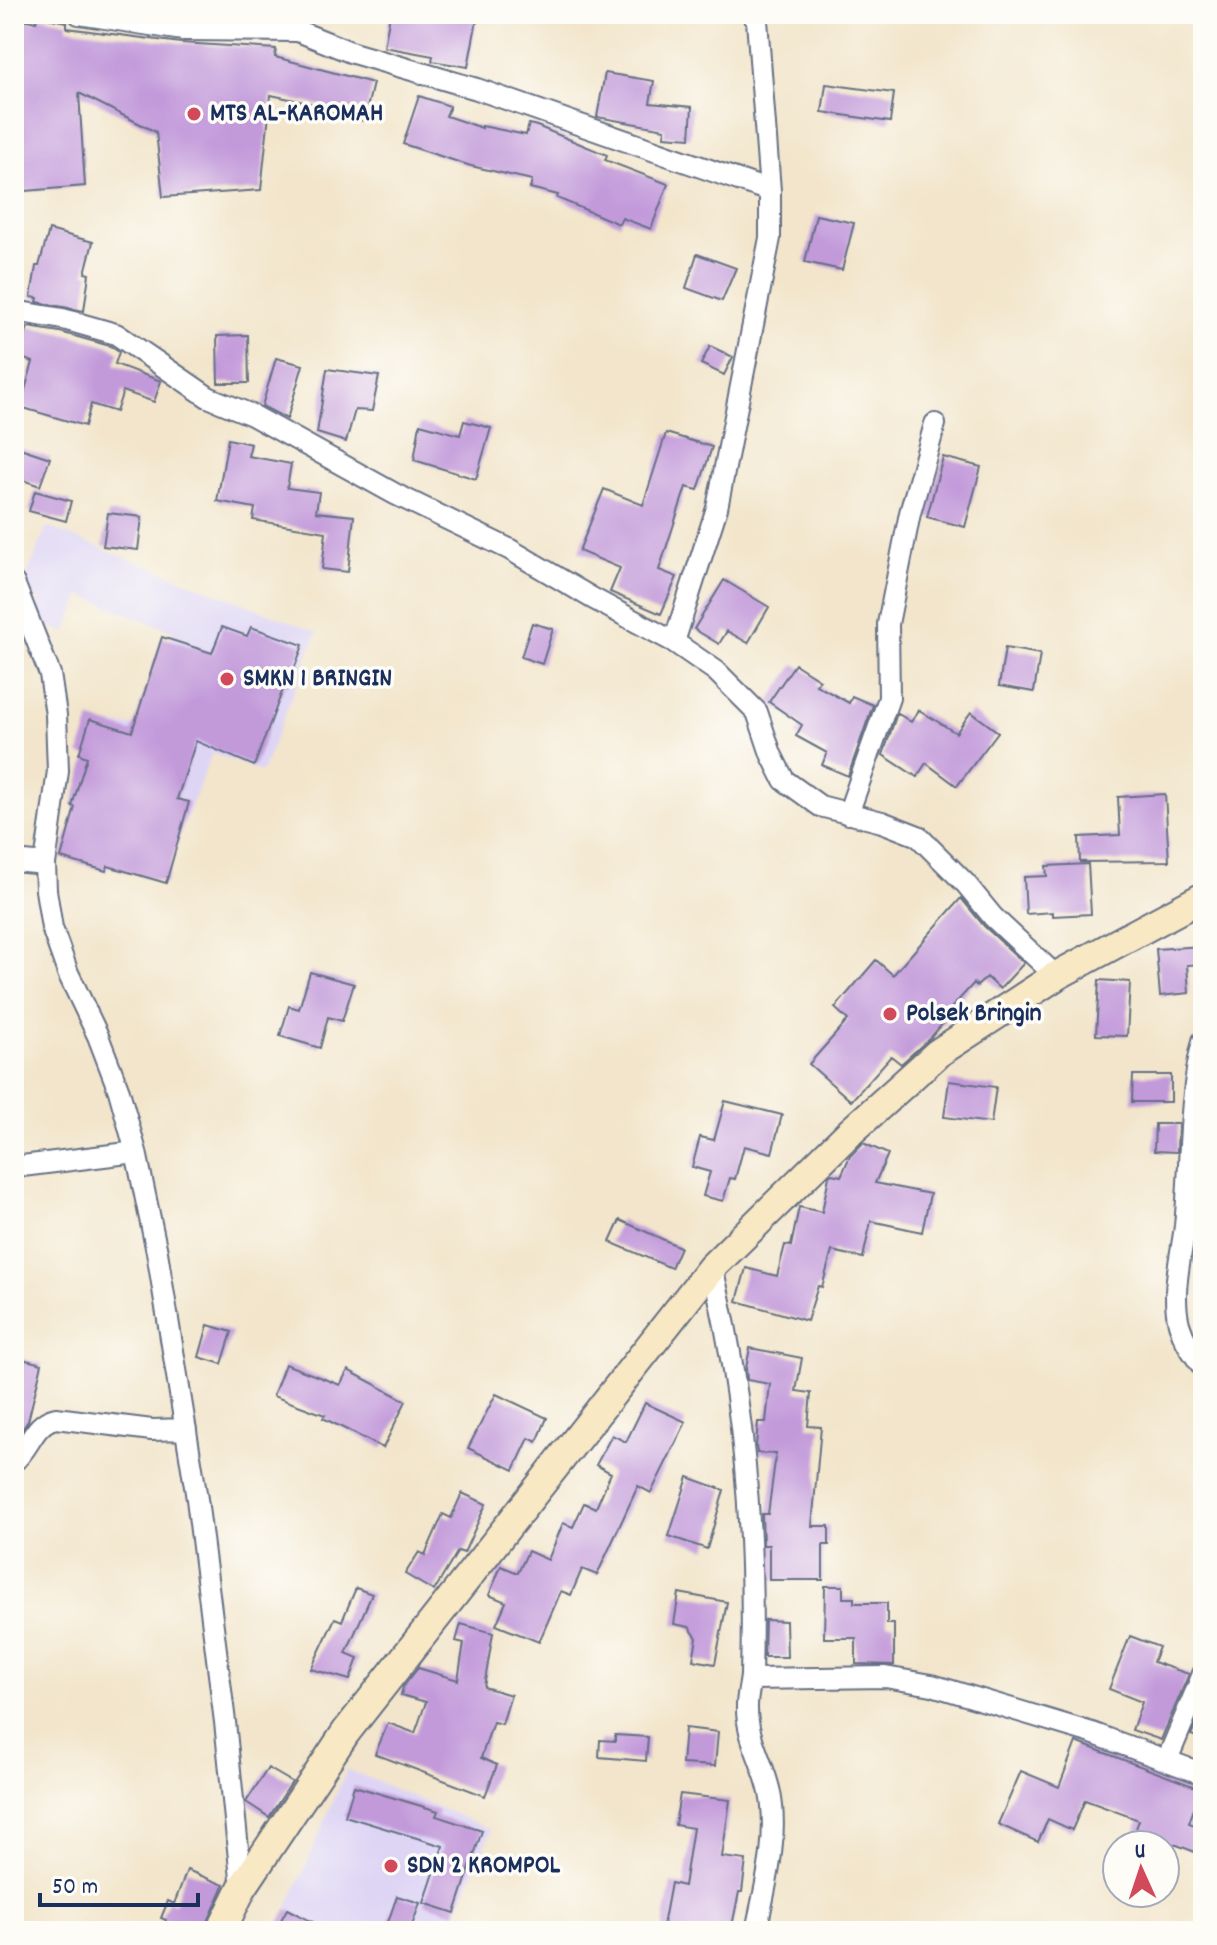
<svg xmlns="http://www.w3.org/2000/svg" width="1217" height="1945" font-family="Dekko,sans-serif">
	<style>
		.built { fill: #ded5f5 }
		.building { fill: #c29ada }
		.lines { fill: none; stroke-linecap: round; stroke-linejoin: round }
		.street-casing { stroke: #666f84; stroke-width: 24 }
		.secondary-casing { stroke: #666f84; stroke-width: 32 }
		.street { stroke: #fff; stroke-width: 20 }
		.secondary { stroke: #f8e8c3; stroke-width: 28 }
		.poi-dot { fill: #d1495b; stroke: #fdfcf7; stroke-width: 3 }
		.labels { text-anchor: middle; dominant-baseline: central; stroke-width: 7; stroke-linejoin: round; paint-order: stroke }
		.poi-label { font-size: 26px; font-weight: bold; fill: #1b2f5e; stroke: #fdfcf7; text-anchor: start }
	</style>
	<rect width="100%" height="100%" fill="#fdfcf7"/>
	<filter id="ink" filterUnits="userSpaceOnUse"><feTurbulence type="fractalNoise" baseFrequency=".0125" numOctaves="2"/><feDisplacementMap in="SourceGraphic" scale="16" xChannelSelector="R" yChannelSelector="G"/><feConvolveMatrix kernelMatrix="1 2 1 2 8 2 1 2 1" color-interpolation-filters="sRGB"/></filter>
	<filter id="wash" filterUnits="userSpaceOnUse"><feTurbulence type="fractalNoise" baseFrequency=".006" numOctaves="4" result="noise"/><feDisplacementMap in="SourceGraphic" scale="32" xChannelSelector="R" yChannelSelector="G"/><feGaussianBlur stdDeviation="1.8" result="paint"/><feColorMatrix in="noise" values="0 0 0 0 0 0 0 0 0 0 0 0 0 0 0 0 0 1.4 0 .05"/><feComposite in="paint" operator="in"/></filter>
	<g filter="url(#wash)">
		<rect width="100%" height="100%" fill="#f2e5cb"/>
		<!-- built -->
		<path class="built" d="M47,527L317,632L262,772L212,753L167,868L96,725L137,726L174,632L81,595L66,633L32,620L40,600L20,592Z
			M347,1769L492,1830L448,1931H278Z"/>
		<g id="blocks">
			<!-- building -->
			<path class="building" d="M390,14H478L468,67L432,61L433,56L384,47Z
				M37,16L67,22V28L181,43L276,49L275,57L373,83L364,121L322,111L323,106L271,95L261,190L163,197L156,132L79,93L85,186L14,192V17L36,22Z
				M605,73L654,81L650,103L692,107L690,138L664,136L665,129L597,117Z
				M826,84L894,93L890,122L822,112Z
				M419,96L450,106L446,116L482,128V126L526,135L529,124L537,126L607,155L605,160L668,184L651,229L622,218L619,224L557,198L558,195L530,188L532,180L471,166L403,144Z
				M816,215L854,223L842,270L805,262Z
				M49,230L93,242L85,273L89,274L84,311L37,302L38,298L31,297L36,266H39Z
				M697,254L736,268L722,301L686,288Z
				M28,327L60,332L110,346L119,352L115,364L161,381L154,402L123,391L116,412L91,404L85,426L20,407L33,362L18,357Z
				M248,335L249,383H218L217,336Z
				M710,346L733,357L724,375L701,364Z
				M276,358L303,365L287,419L262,406Z
				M327,369L379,376L372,411L355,410L346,442L317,433Z
				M464,421L491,428L476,479L414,460L420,424L460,435Z
				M666,433L712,447L698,490L686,487L659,570L677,577L661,614L610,592L620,568L579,551L604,489L643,505Z
				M228,439L251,444L248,456L291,464L287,488L319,492L316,512L354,516L348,572L322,569L326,532L253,520L255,508L217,501Z
				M14,446L50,458L40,486L14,477Z
				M943,457L981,467L965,527L927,517Z
				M35,491L71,501L66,521L29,511Z
				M108,513L142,517L138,550L103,546Z
				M724,580L769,607L748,643L727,631L719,644L694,629Z
				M532,623L553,629L542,664L521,657Z
				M222,627L247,636L251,627L303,645L288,686L285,684L254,766L196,741L177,799L189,802L166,883L108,866L106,871L61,858L75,807L72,806L87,757L79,754L90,719L132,732L162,637L212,653Z
				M1005,648L1040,654L1034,692L999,686Z
				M795,664L820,680L816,685L849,703L852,696L873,705L848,776L822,765L827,753L796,736L802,725L769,702Z
				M919,710L956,733L971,712L998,732L957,786L926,763L917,777L883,755L897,713L911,722Z
				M1165,794L1169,861L1080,862L1079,837L1120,835L1118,797Z
				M1088,864L1091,914L1053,916V912L1026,914L1024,877L1047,876L1046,866Z
				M961,898L984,926L1024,963L1000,989L987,977L977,986L974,983L943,1017L946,1020L931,1037L901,1064L891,1056L851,1101L809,1064L848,1020L835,1008L876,960L893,975Z
				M1203,946V964L1187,965L1189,993L1160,996L1156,949Z
				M310,972L354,984L342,1021L328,1017L320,1048L280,1036L289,1006L299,1009Z
				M1099,980L1130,982L1127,1036L1096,1035Z
				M1133,1075H1171V1102H1132Z
				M949,1081L996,1087L991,1123L944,1117Z
				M725,1101L782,1115L772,1153L744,1146L735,1179L730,1178L723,1201L703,1196L710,1172L692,1167L700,1137L714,1140Z
				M1155,1124H1178L1177,1152L1154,1151Z
				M863,1143L888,1154L875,1183L930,1194L922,1232L871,1221L863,1258L832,1251L822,1287L818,1286L807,1321L737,1301L746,1268L777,1276L785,1245L791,1246L799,1207L822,1212L829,1176L832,1174L841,1176L850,1156Z
				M620,1220L680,1247L671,1268L610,1242Z
				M208,1325L232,1332L222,1364L199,1357Z
				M750,1348L802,1358L796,1391L811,1393L808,1426L821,1427L812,1526H829V1545H823V1580H769V1545H763L762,1514H768L776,1454L757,1453L756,1446L758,1422H766L770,1384L747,1380L746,1368Z
				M14,1357L42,1364L28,1421L14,1441Z
				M285,1364L340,1385L348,1370L406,1401L383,1448L323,1418L325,1415L273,1396Z
				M496,1394L547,1418L537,1442L529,1438L514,1470L468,1448Z
				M645,1403L686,1422L651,1493L638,1486L597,1575L582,1569L571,1595L561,1591L539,1642L496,1625L506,1602L489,1595L501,1566L518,1573L528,1551L548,1560L563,1523L573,1527L584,1503L596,1508L611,1473L596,1465L612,1435L626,1442Z
				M688,1477L724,1490L707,1549L669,1536Z
				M462,1493L486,1504L464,1553L458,1551L434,1591L405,1574L419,1552L425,1555L443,1514L451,1518Z
				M825,1586H843V1598H854V1603H887V1624H894V1665L856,1664V1638H824Z
				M356,1588L372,1594L346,1653L358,1658L350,1680L311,1669L335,1618L342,1621Z
				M679,1593L727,1602L715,1664L693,1660L697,1638L689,1627L674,1624Z
				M765,1620L786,1621L787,1657H764Z
				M461,1624L493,1633L484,1687L511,1695L502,1724L493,1722L481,1758L497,1765L485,1796L375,1754L388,1723L415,1733L426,1702L401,1695L403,1687L418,1668L458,1680L464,1643L456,1641Z
				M1130,1636L1159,1647L1153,1662L1189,1674L1161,1740L1132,1730L1142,1702L1109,1689Z
				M1203,1708V1739L1191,1735Z
				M685,1728L718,1732L715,1766L682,1764Z
				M615,1735L648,1737L646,1761L599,1757L600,1740L615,1741Z
				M1076,1742L1201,1789L1189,1823L1203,1828V1855L1177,1845H1144L1132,1840L1139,1820L1085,1800L1072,1830L1048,1819L1038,1842L998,1824L1021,1771L1059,1787Z
				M268,1768L292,1782L269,1817L246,1802Z
				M354,1786L438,1811L436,1816L482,1831L455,1913L424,1903L443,1846L345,1816Z
				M680,1794L730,1800L722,1857L746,1860L742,1892H739L731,1931H662L671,1883L684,1886L693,1828L675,1825Z
				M187,1870L224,1885L223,1888L204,1931H161L166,1920L161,1918L168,1901L174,1904Z
				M397,1896L420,1903L410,1931L387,1925Z
				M287,1909L330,1931H275Z"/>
		</g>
	</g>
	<g filter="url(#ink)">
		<use href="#blocks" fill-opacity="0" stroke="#666f84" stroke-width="2"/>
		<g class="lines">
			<!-- street casing -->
			<g class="street-casing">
				<path id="street" d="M79,14L183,30L298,31L353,53L477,89L770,191
					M14,311L63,319L116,334L208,397L252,415L395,494L509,549L592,598L674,642L716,671L757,712L771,754L784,780L820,806L882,822L918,836L966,884L993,917L1056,976
					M14,583L50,674L56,715L58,771L45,864L46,890L52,928L68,973L98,1036L119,1091L136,1152L157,1252L197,1499L225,1722L242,1888
					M674,642L717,508L770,238V191L757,20L752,14
					M848,814L889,698L888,624L910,513L935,424
					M14,861L45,864
					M1203,1041C1188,1101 1191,1165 1185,1226C1181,1258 1171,1291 1179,1324C1184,1341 1193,1353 1203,1367
					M14,1167L136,1152
					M712,1267C745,1400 755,1539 751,1676C750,1686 747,1696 747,1706C746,1738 764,1763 770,1793C779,1838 765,1887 756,1931
					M14,1461C31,1447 33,1423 56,1418L152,1430L186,1429
					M751,1679L885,1677L932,1685L1092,1733L1203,1774
					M1167,1760L1203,1674"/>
			</g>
			<!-- secondary casing -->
			<g class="secondary-casing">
				<path id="secondary" d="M221,1931L242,1888L346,1732L712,1267L847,1135L938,1053L1056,976L1203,897"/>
			</g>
			<!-- street -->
			<use href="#street" class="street"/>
			<!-- secondary -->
			<use href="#secondary" class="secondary"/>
		</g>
	</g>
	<!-- markers -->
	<g class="poi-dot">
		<circle cx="194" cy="114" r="8"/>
		<circle cx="227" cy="679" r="8"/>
		<circle cx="890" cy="1014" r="8"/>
		<circle cx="391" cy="1866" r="8"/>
	</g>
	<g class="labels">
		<!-- poi labels -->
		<g class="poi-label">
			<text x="210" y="114">MTS AL-KAROMAH</text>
			<text x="243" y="679">SMKN 1 BRINGIN</text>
			<text x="906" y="1014">Polsek Bringin</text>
			<text x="407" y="1866">SDN 2 KROMPOL</text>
		</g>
	</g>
	<!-- margin -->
	<rect width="1217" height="1945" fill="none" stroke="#fdfcf7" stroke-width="48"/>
	<!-- north arrow -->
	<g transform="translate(1141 1869) rotate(357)"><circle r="38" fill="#fdfcf7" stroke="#a3aaba" stroke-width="2"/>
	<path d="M0-6L14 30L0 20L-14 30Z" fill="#d1495b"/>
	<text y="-12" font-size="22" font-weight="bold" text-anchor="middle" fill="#1b2f5e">U</text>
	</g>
	<!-- scale -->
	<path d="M40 1893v12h158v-12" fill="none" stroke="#1b2f5e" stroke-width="4"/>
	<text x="52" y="1893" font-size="24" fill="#1b2f5e" stroke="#fdfcf7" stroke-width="6" paint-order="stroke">50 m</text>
</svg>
